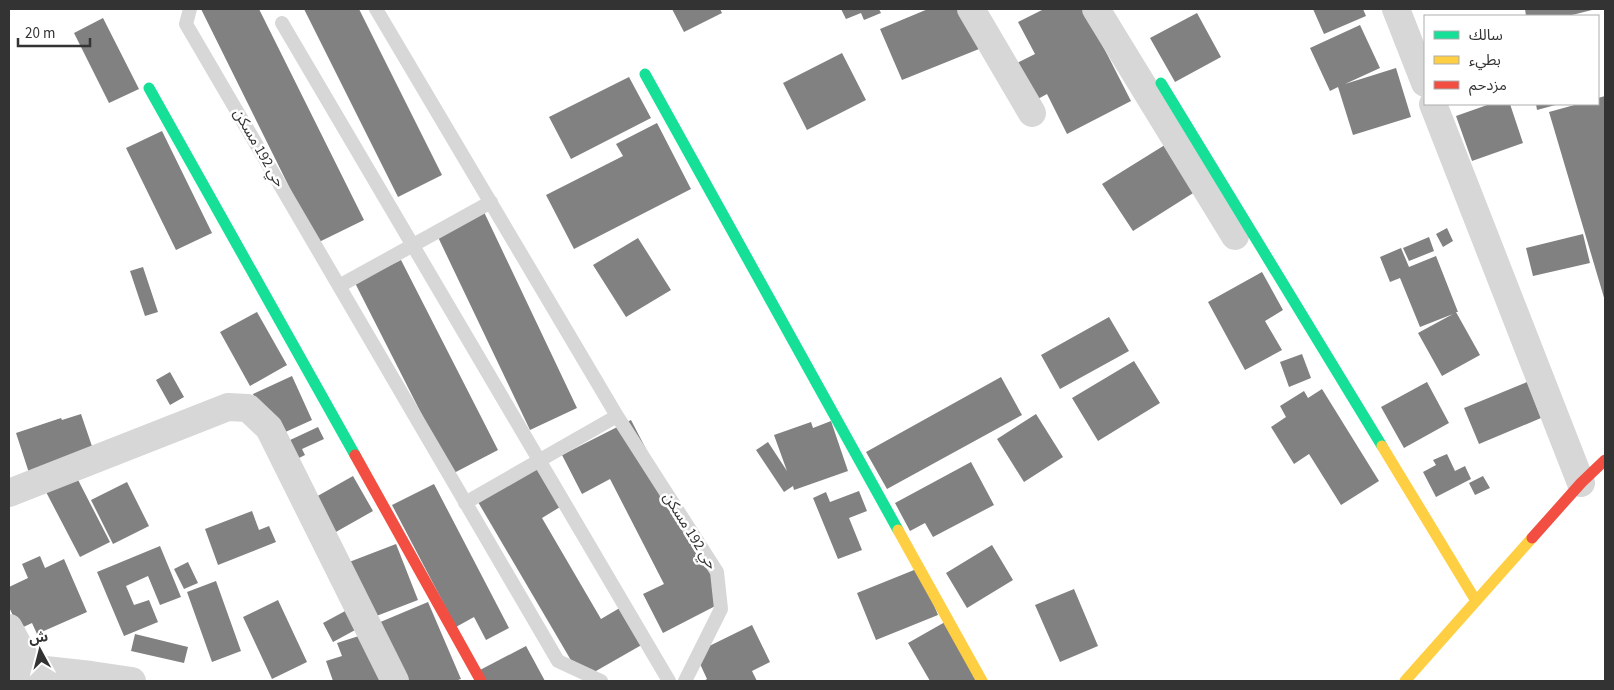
<svg xmlns="http://www.w3.org/2000/svg" width="1614" height="690" font-family="'Source Sans 3','Noto Sans Arabic',sans-serif">
	<style>
		.building { fill: #818181 }
		.lines { fill: none; stroke-linecap: round; stroke-linejoin: round }
		.lane { stroke: #d7d7d7; stroke-width: 14 }
		.street { stroke: #d7d7d7; stroke-width: 28 }
		.fast { stroke: #16e098; stroke-width: 11 }
		.slow { stroke: #ffcf43; stroke-width: 11 }
		.jam { stroke: #f24e42; stroke-width: 11 }
		.labels { text-anchor: middle; dominant-baseline: central; stroke-width: 5; stroke-linejoin: round; paint-order: stroke }
		.street-label { font-size: 15px; fill: #333; stroke: #fff }
	</style>
	<rect width="100%" height="100%" fill="#fff"/>
	<!-- building -->
	<path class="building" d="M201,9H259L364,220L317,243Z
		M304,9H359L442,175L398,197Z
		M672,9H720L722,13L684,32Z
		M841,9H879L881,13L864,20L861,13L846,19Z
		M928,9H963L979,49L902,80L880,29Z
		M1044,9H1084L1131,101L1067,134L1047,94L1036,100L1017,63L1035,54L1018,22Z
		M1313,9H1363L1366,16L1324,34Z
		M1525,9H1596L1568,16H1526Z
		M1197,13L1221,57L1175,82L1150,38Z
		M103,18L139,89L109,103L74,33Z
		M1360,25L1380,68L1345,84L1396,68L1411,117L1353,135L1338,87L1330,91L1310,48Z
		M842,53L866,100L807,130L783,83Z
		M629,77L651,118L571,159L549,117Z
		M1605,96V301L1549,112L1578,104H1598V98Z
		M1490,104H1510L1523,143L1472,161L1456,116Z
		M1536,104H1559L1537,110Z
		M657,123L691,189L574,249L546,195L623,156L616,144Z
		M162,131L212,233L176,250L126,148Z
		M1168,143L1198,190L1133,231L1102,184Z
		M484,212L577,408L530,430L437,235Z
		M1447,228L1453,241L1443,247L1436,234Z
		M1583,234L1590,263L1533,276L1526,248Z
		M1429,237L1434,251L1409,261L1403,248Z
		M638,238L671,290L626,317L593,265Z
		M1401,248L1409,267L1436,256L1458,312H1456L1480,355L1442,376L1418,333L1453,314L1420,327L1400,278L1390,282L1380,257Z
		M401,260L498,450L452,474L355,283Z
		M143,267L158,312L145,316L130,271Z
		M1262,272L1283,310L1265,321L1282,350L1245,370L1208,302Z
		M257,312L287,365L250,386L220,332Z
		M1109,317L1129,351L1060,389L1041,355Z
		M1302,354L1311,378L1289,387L1280,362Z
		M1134,361L1160,403L1098,441L1072,398Z
		M170,372L184,397L170,405L156,380Z
		M292,376L312,420L281,434L262,415L253,394Z
		M1001,377L1022,415L887,489L866,452Z
		M1427,382L1449,423L1404,448L1381,407Z
		M1527,382L1541,418L1479,444L1464,408Z
		M1322,389L1379,481L1341,505L1309,454L1294,464L1271,427L1286,417L1280,406L1304,391L1308,398Z
		M81,414L95,455L30,476L16,433L61,418L62,420Z
		M1036,414L1063,457L1024,482L997,439Z
		M631,420L725,601L663,633L643,594L664,584L610,479L582,494L562,455Z
		M831,421L848,471L794,490L793,486L784,492L756,450L768,442L787,471L774,435L811,422L813,428Z
		M318,427L324,439L302,449L305,455L297,459L288,441Z
		M1447,454L1455,471L1465,466L1471,479L1436,497L1423,472L1436,465L1433,460Z
		M971,462L994,505L933,537L925,523L910,531L895,503Z
		M543,465L565,504L542,518L601,619L623,606L645,643L582,679L478,502Z
		M75,474L110,542L80,557L45,490Z
		M353,476L373,511L327,537L307,502Z
		M1483,476L1490,488L1475,495L1469,483Z
		M127,482L149,526L113,544L91,500Z
		M434,484L509,628L486,640L474,617L456,627L392,505Z
		M859,491L867,511L849,518L862,550L838,559L813,498L826,492L830,502Z
		M252,511L259,530L269,526L276,542L218,565L205,529Z
		M396,544L418,600L366,620L344,564Z
		M992,545L1013,580L967,608L946,573Z
		M160,546L181,597L160,605L148,576L126,586L134,605L149,600L158,622L124,636L97,572Z
		M40,556L45,568L64,559L87,612L37,634L32,623L19,629L9,607V587L28,578L22,564Z
		M188,562L198,583L184,589L174,569Z
		M919,568L938,615L876,640L857,593Z
		M216,581L241,651L212,662L187,592Z
		M1074,589L1098,646L1060,662L1035,605Z
		M278,600L307,662L272,679L243,617Z
		M428,602L461,679L455,681H402L378,623Z
		M347,610L357,629L333,642L323,623Z
		M945,622L980,681H930L908,643Z
		M752,625L770,662L752,671L757,681H704L707,679L695,653Z
		M135,634L188,647L184,663L131,651Z
		M365,634L381,681H333L326,661L342,656L337,643Z
		M526,646L545,681H486L480,670Z"/>
	<g class="lines">
		<!-- lane -->
		<path class="lane" d="M190,9L186,24L558,661L601,681
			M376,9L617,416L717,572L721,609L685,681
			M282,23L669,681
			M339,286L491,202
			M465,503L617,416"/>
		<!-- street -->
		<path class="street" d="M971,9L1032,113
			M1096,9L1235,236
			M1396,9L1425,83
			M1433,104L1581,483
			M9,493L228,407L248,408L269,428L395,681
			M9,628L31,669
			M9,666L91,675L132,681"/>
		<!-- fast -->
		<path class="fast" d="M645,74L898,530
			M1161,83L1382,446
			M149,88L355,455"/>
		<!-- slow -->
		<path class="slow" d="M1382,446L1476,601
			M898,530L982,681
			M1405,681L1532,538"/>
		<!-- jam -->
		<path class="jam" d="M355,455L481,681
			M1532,538L1581,483L1605,460"/>
	</g>
	<g class="labels">
		<!-- street labels -->
		<g class="street-label">
			<text transform="translate(259 148) rotate(60)">حي 192 مسكن</text>
			<text transform="translate(690 531) rotate(58)">حي 192 مسكن</text>
		</g>
	</g>
	<!-- border -->
	<rect width="1614" height="690" fill="none" stroke="#333333" stroke-width="20"/>
	<!-- legend -->
	<rect x="1424" y="15" width="175" height="90" fill="#ffffff" stroke="#adadad"/>
	<rect x="1434" y="31" width="25" height="8" fill="#16e098" stroke="#adadad"/>
	<text x="1469" y="40" font-size="15" fill="#333333">سالك</text>
	<rect x="1434" y="56" width="25" height="8" fill="#ffcf43" stroke="#adadad"/>
	<text x="1469" y="65" font-size="15" fill="#333333">بطيء</text>
	<rect x="1434" y="81" width="25" height="8" fill="#f24e42" stroke="#adadad"/>
	<text x="1469" y="90" font-size="15" fill="#333333">مزدحم</text>
	<!-- north arrow -->
	<g transform="translate(40 650) rotate(353)" stroke="#ffffff" stroke-width="4" paint-order="stroke">
	<path d="M0-4L9 19L0 12L-9 19Z" fill="#333333"/>
	<text y="-8" font-size="14" font-weight="bold" text-anchor="middle" fill="#333333">ش</text>
	</g>
	<!-- scale -->
	<path d="M18 38v8h72v-8" fill="none" stroke="#333333" stroke-width="2.5"/>
	<text x="25" y="38" font-size="15" fill="#333333" stroke="#ffffff" stroke-width="4" paint-order="stroke">20 m</text>
</svg>
